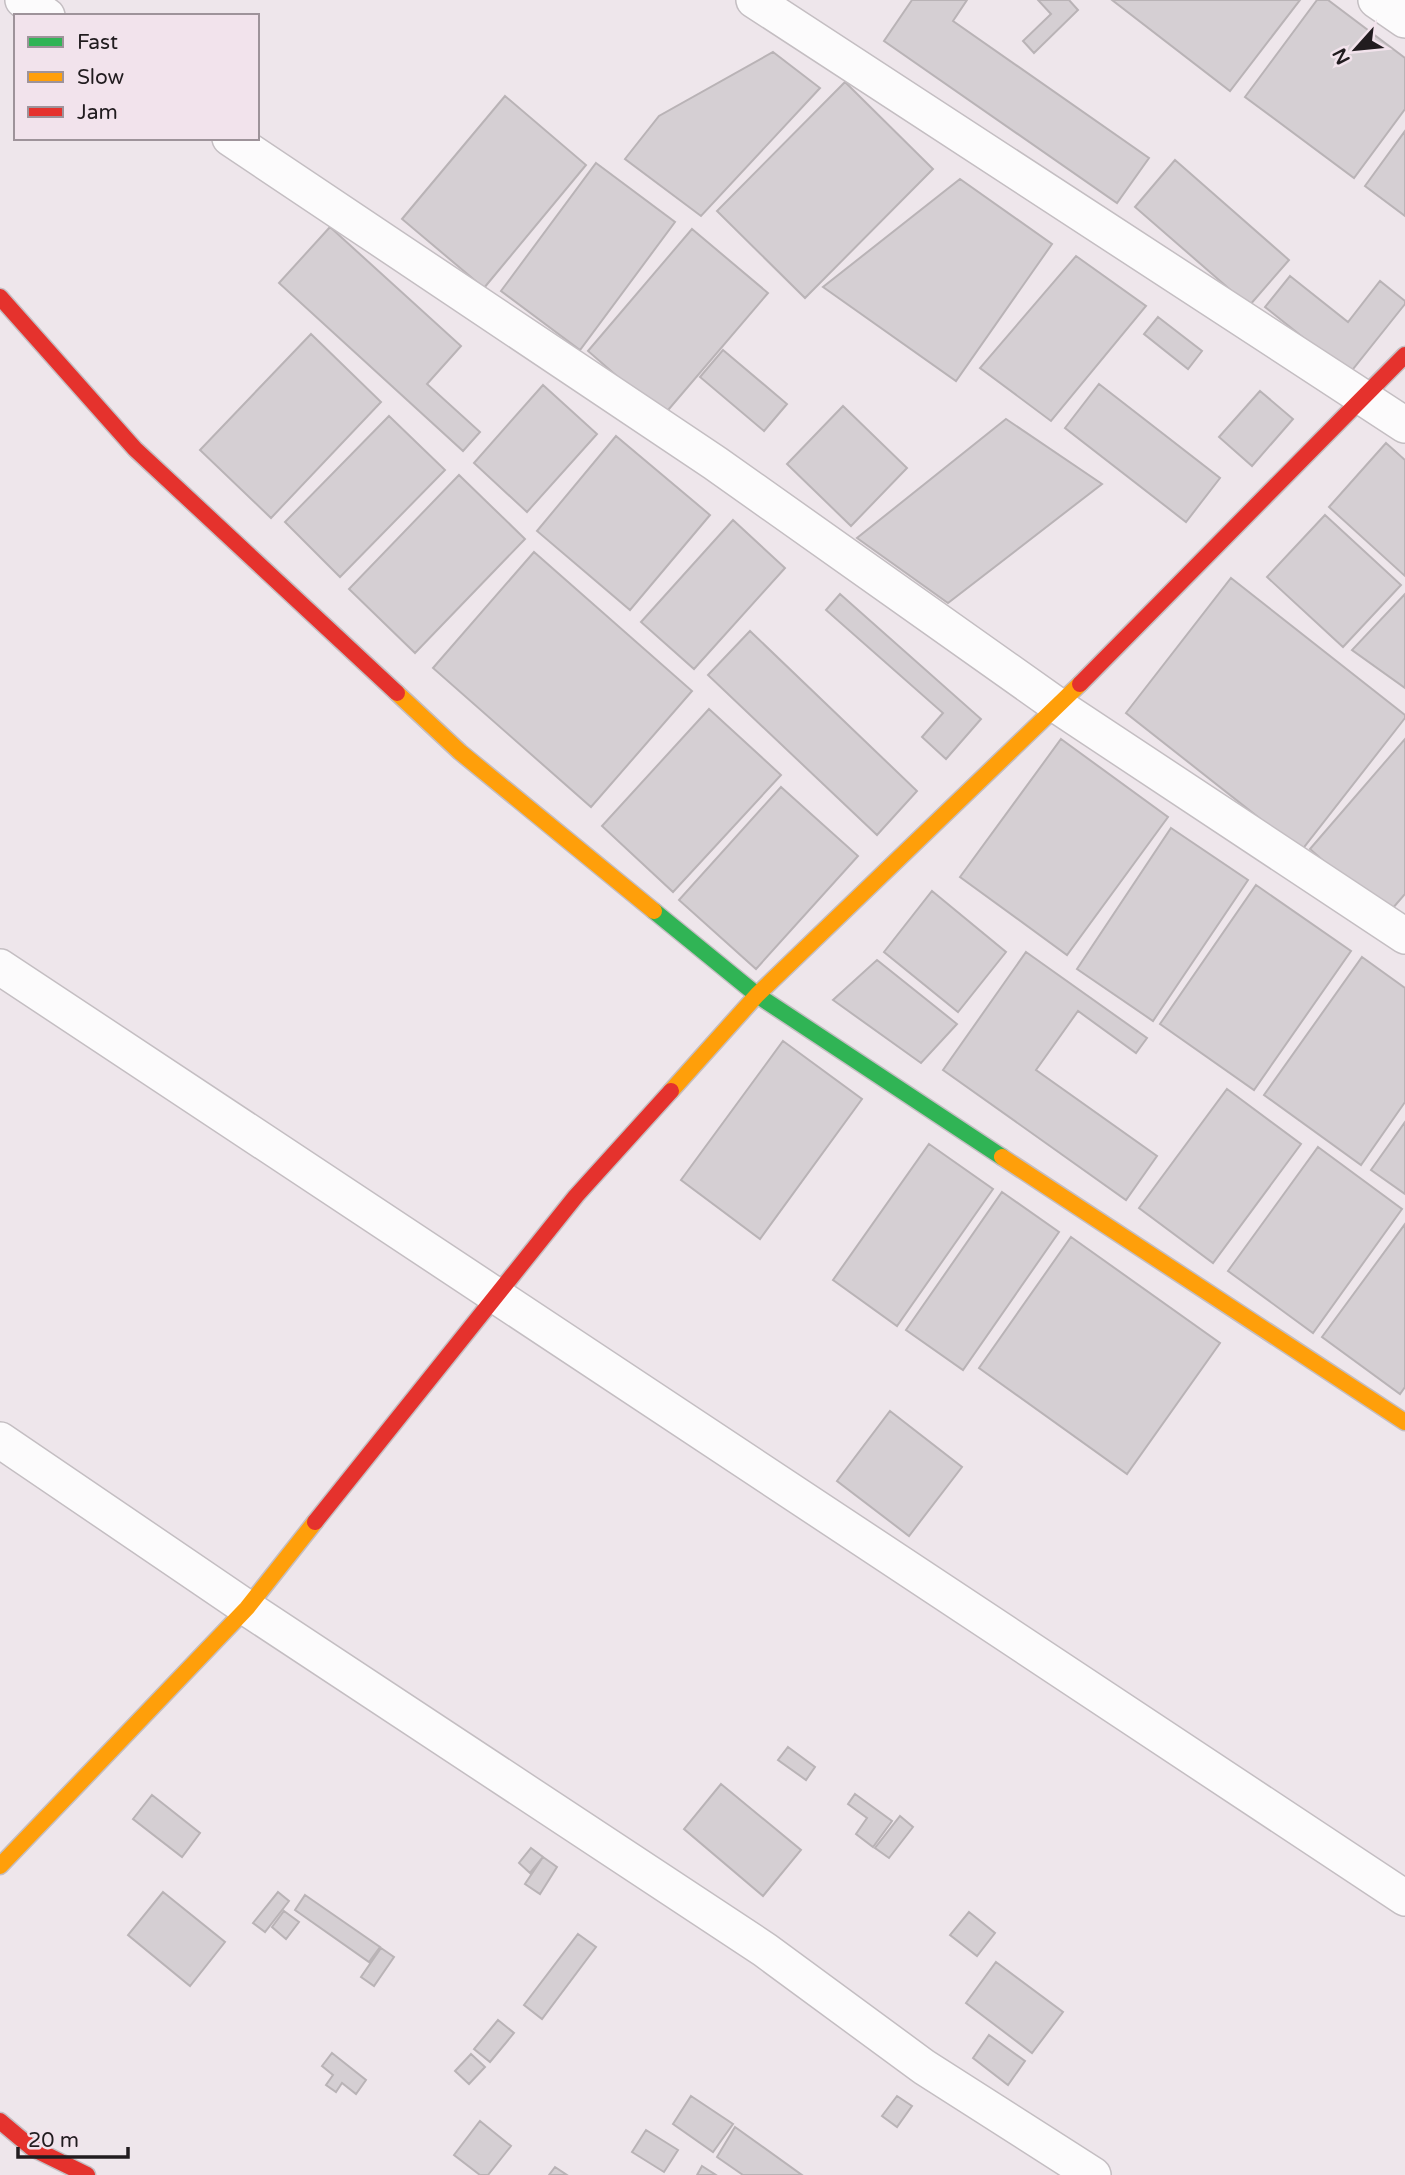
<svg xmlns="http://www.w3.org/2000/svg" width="1405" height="2175" font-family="'Varela Round',sans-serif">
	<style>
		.building { fill: #d5cfd3; stroke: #b9b3b6; stroke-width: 2 }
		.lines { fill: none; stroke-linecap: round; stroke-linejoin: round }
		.street-casing { stroke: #c4bec2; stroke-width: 38 }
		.fast-casing { stroke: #c4bec2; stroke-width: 19 }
		.slow-casing { stroke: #c4bec2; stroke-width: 19 }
		.jam-casing { stroke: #c4bec2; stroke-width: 19 }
		.street { stroke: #fcfbfc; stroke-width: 35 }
		.fast { stroke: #30b455; stroke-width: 16 }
		.slow { stroke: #ff9f0a; stroke-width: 16 }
		.jam { stroke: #e5322d; stroke-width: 16 }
	</style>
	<rect width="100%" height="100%" fill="#eee6eb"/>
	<!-- building -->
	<path class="building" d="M912,0H967L953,21L1149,158L1117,203L884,41Z
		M1038,0H1069L1078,10L1034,53L1023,41L1051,14Z
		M1112,0H1300L1230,91Z
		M1317,0H1328L1405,58V109L1354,178L1245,97Z
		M773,52L820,88L701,216L625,159L659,116Z
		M845,82L933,169L805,298L717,211Z
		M505,96L586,165L484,288L402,219Z
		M1405,131V216L1365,186Z
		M1175,160L1289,260L1249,306L1135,207Z
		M596,163L675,222L580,350L501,291Z
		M960,179L1052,244L956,381L823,287Z
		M330,227L461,346L427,384L480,432L463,451L279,283Z
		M692,229L768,293L663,416L588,351Z
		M1076,256L1146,306L1051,421L980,368Z
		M1290,276L1348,322L1380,281L1405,301V304L1349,374L1265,307Z
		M1158,317L1202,351L1188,369L1144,334Z
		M311,334L381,402L271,518L200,450Z
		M723,350L787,404L764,431L700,377Z
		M1099,384L1220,478L1186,522L1065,428Z
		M543,385L597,434L527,512L474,463Z
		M1260,391L1293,419L1252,466L1219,437Z
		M843,406L907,468L851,526L787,464Z
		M389,416L445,470L340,577L285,522Z
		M1006,419L1102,484L948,603L857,538Z
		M616,436L710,515L630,610L537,531Z
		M1386,443L1405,460V576L1329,507Z
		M459,475L525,539L415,653L349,589Z
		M1325,515L1401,585L1343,647L1267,577Z
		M733,520L785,568L694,669L641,622Z
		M534,552L692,691L591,807L433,668Z
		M1231,578L1405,715V718L1301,851L1126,713Z
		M840,594L981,719L946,759L922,737L943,713L826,610Z
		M1405,594V688L1352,650Z
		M750,631L917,791L877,835L708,675Z
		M709,709L781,775L673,892L602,826Z
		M1061,739L1168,817L1067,955L960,877Z
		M1405,739V894L1386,916L1310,849Z
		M781,787L858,856L756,969L679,900Z
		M1171,828L1248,880L1153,1021L1077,969Z
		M1256,885L1351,951L1254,1090L1160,1024Z
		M932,891L1006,952L958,1012L884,952Z
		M1026,952L1147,1038L1136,1053L1078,1011L1036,1070L1157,1156L1126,1200L943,1070Z
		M1362,957L1405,988V1102L1361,1165L1264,1095Z
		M877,960L957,1024L921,1063L833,1000Z
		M783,1041L862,1099L760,1239L681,1180Z
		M1227,1089L1301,1144L1213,1263L1139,1208Z
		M1405,1122V1194L1371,1170Z
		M929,1144L993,1189L897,1326L833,1280Z
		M1318,1147L1402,1209L1313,1333L1228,1271Z
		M1002,1192L1059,1232L963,1370L906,1330Z
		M1405,1224V1387L1400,1394L1322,1337Z
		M1071,1237L1220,1343L1127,1474L979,1368Z
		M890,1411L962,1467L909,1536L837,1481Z
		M788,1747L815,1767L806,1780L778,1760Z
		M721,1784L801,1850L763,1896L684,1829Z
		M855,1794L892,1821L873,1847L856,1834L867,1818L848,1804Z
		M152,1795L200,1833L182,1857L133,1819Z
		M900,1816L913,1827L889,1858L875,1848Z
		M531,1848L543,1857L530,1873L519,1863Z
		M543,1857L557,1867L540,1894L525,1884Z
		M163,1892L225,1942L190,1986L128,1935Z
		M278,1892L289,1901L265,1932L253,1923Z
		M305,1895L380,1947L369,1962L295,1910Z
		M284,1911L299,1922L286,1939L272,1927Z
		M969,1912L995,1933L977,1956L950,1935Z
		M578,1934L596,1947L542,2019L524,2005Z
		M381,1948L394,1957L374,1986L361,1977Z
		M996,1962L1063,2012L1032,2053L966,2003Z
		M498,2020L514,2033L490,2062L474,2049Z
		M989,2035L1025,2061L1008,2085L973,2058Z
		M332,2053L366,2080L356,2094L342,2083L336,2092L326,2085L333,2075L322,2066Z
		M471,2054L485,2067L469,2084L455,2071Z
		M691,2096L733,2124L713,2152L673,2124Z
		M897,2096L912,2106L897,2127L882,2116Z
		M480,2121L511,2146L488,2175H480L454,2155Z
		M735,2127L802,2175H743L717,2157Z
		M646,2130L678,2150L664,2172L632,2152Z
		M702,2166L716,2175H697Z
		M555,2167L567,2175H549Z"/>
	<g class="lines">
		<!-- street casing -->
		<g class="street-casing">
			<path id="street" d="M23,0L47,16
				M754,0L1405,425
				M1376,0L1405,20
				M230,138L715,463L1058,706L1405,936
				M0,967L1405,1898
				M0,1440L247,1608L765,1950L924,2067L1093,2175"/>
		</g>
		<!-- fast casing -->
		<g class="fast-casing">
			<path id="fast" d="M654,911L757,995L1002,1157"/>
		</g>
		<!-- slow casing -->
		<g class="slow-casing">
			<path id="slow" d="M397,693L460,752L654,911
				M671,1091L757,995L1080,684
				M1002,1157L1405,1422
				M0,1866L247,1608L315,1522"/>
		</g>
		<!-- jam casing -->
		<g class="jam-casing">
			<path id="jam" d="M0,297L135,449L397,693
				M1080,684L1405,355
				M315,1522L576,1196L671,1091
				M0,2121L32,2148L87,2175"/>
		</g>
		<!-- street -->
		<use href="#street" class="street"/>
		<!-- fast -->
		<use href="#fast" class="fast"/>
		<!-- slow -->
		<use href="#slow" class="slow"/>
		<!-- jam -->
		<use href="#jam" class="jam"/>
	</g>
	<!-- legend -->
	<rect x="14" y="14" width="245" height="126" fill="#f2e3ec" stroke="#9e939a" stroke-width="2"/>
	<rect x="28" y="37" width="35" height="10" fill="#30b455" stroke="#9e939a" stroke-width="2"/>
	<text x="77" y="49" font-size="21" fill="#211c1f">Fast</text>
	<rect x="28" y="72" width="35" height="10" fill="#ff9f0a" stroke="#9e939a" stroke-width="2"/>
	<text x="77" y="84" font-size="21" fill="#211c1f">Slow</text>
	<rect x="28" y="107" width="35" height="10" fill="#e5322d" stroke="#9e939a" stroke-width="2"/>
	<text x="77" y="119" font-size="21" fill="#211c1f">Jam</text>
	<!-- north arrow -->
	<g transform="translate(1356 49) rotate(243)" stroke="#f2e3ec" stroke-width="5" paint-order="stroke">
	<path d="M0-5L12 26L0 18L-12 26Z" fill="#211c1f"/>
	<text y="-10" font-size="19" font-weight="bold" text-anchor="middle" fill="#211c1f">N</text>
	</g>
	<!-- scale -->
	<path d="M18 2147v10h110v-10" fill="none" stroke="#211c1f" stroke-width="3.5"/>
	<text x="28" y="2147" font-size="21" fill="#211c1f" stroke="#f2e3ec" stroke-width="5" paint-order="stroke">20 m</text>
</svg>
